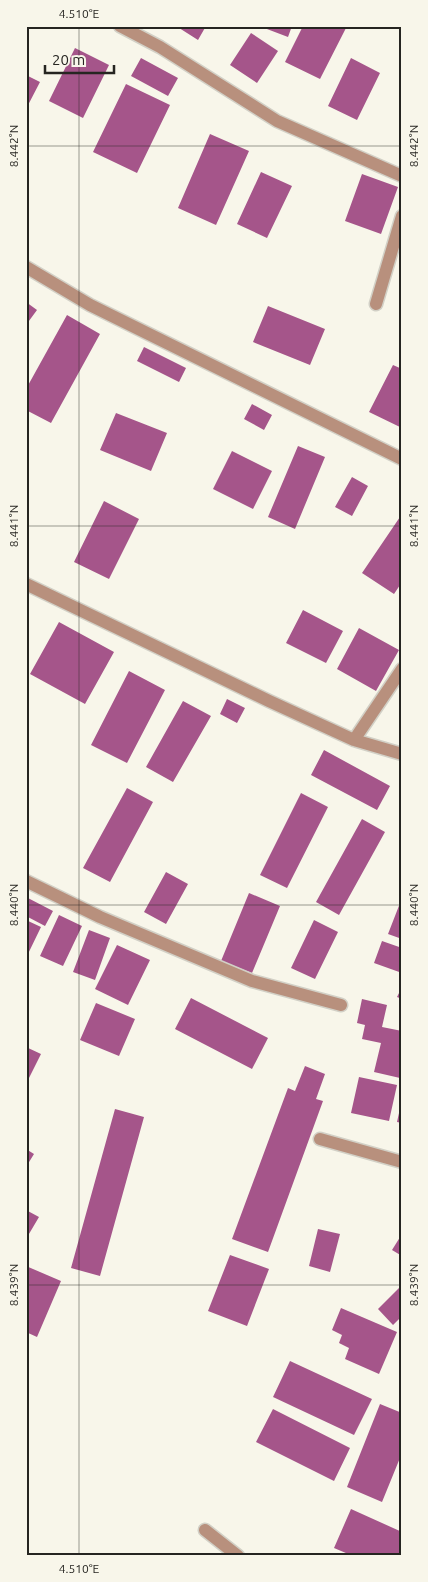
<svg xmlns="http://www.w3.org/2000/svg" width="428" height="1582" font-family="Ubuntu,sans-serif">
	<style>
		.building { fill: #a5558a }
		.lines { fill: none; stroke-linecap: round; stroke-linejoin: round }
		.street-casing { stroke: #d2d0c6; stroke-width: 15 }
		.street { stroke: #b8907d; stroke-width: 12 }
		.ticks { fill: none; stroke: #262521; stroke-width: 1; stroke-opacity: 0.45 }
		.neatline { fill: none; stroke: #262521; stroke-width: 2 }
		.ticks-label { font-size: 12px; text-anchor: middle; fill: #262521 }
	</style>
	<rect width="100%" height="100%" fill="#f8f6ea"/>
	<!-- building -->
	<path class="building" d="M176,26H206L198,40Z
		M259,26H292L288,37Z
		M303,26H342L346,28L320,79L285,62Z
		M251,33L278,51L257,83L230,65Z
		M75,48L109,65L83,118L49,101Z
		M141,58L178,78L168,96L131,76Z
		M351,58L380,73L357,120L328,106Z
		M26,75L40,82L26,109Z
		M126,84L170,105L137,173L93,152Z
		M210,134L249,151L216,225L178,208Z
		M261,172L292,186L267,238L237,224Z
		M362,174L398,187L381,234L345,221Z
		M26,302L37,310L26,325Z
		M268,306L325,329L310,365L253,342Z
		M67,315L100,334L51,423L26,410V389Z
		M144,347L186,368L179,382L137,361Z
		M393,365L402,369V428L369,412Z
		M252,404L272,415L264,430L244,419Z
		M116,413L167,433L151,471L100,450Z
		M298,446L325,457L295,529L268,517Z
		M232,451L272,471L253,509L213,489Z
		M352,477L368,486L352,516L335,507Z
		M104,501L139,519L109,579L74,562Z
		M402,514V582L394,594L362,573Z
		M303,610L343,631L326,663L286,643Z
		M59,622L114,652L85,704L30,674Z
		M359,628L399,650L376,691L337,669Z
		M129,671L165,690L127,763L91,745Z
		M227,699L245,708L237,723L220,714Z
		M183,701L211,716L173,782L146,767Z
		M324,750L390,786L377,810L311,775Z
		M127,788L153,802L110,882L83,868Z
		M301,793L328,807L287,888L260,875Z
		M362,819L385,832L339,915L316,902Z
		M166,872L188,884L166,924L144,912Z
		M249,893L280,906L252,973L221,961Z
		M26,897L53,911L45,926L26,916Z
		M402,898V939L388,934Z
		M59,915L82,926L63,966L40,956Z
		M26,920L41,927L26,958Z
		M314,920L338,932L315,979L291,968Z
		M89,930L110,938L95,980L73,972Z
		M382,941L402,948V973L374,963Z
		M117,945L150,960L128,1005L95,989Z
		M402,987V999L397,997Z
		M191,998L268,1038L252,1069L175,1029Z
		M362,999L387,1005L382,1027L402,1031V1070L400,1078L374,1072L381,1043L362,1039L365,1025L357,1023Z
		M96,1003L135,1019L119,1056L80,1040Z
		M26,1047L41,1054L26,1084Z
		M305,1066L325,1074L316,1099L323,1101L268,1252L232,1239L288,1088L295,1091Z
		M359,1077L397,1085L389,1121L351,1113Z
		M401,1104H402V1123L397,1122Z
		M115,1109L144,1117L100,1276L71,1268Z
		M26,1149L34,1154L26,1167Z
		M26,1210L39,1217L26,1239Z
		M318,1229L340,1234L330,1272L309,1266Z
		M402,1234V1256L392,1250Z
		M230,1255L269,1269L247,1326L208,1311Z
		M26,1266L61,1281L37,1337L26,1332Z
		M402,1285V1316L393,1325L378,1309Z
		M341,1308L397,1332L379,1374L345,1359L349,1348L339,1343L342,1335L332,1330Z
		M290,1361L372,1399L354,1435L273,1397Z
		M380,1404L402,1413V1453L382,1502L347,1487Z
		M273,1409L350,1448L334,1481L256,1442Z
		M351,1509L402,1532V1556H353L334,1548Z"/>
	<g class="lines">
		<!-- street casing -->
		<g class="street-casing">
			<path id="street" d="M120,26L160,47L277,121L402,176
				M26,267L90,305L402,459
				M376,304L402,216
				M26,584L269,701L354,740L402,754
				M354,740L402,669
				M26,881L100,917L252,981L341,1005
				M320,1139L402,1162
				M205,1530L238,1556"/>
		</g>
		<!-- street -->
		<use href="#street" class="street"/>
	</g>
	<!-- ticks -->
	<path class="ticks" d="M79,26V1556M26,146H402M26,526H402M26,905H402M26,1285H402"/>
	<!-- border -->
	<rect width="428" height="1582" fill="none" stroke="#f8f6ea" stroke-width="55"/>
	<!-- scale -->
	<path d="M45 65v8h69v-8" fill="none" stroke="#262521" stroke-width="2.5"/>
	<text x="52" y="65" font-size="15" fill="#262521" stroke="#f8f6ea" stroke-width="4" paint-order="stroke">20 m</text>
	<rect x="28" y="28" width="372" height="1526" class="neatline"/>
	<g class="ticks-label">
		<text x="79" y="18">4.510°E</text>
		<text transform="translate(14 146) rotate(-90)" y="4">8.442°N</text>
		<text transform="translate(414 146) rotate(-90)" y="4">8.442°N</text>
		<text transform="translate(14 526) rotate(-90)" y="4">8.441°N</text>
		<text transform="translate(414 526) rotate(-90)" y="4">8.441°N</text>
		<text transform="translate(14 905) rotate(-90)" y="4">8.440°N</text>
		<text transform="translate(414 905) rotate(-90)" y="4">8.440°N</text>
		<text transform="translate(14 1285) rotate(-90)" y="4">8.439°N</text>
		<text transform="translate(414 1285) rotate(-90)" y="4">8.439°N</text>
		<text x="79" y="1573">4.510°E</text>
	</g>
</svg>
